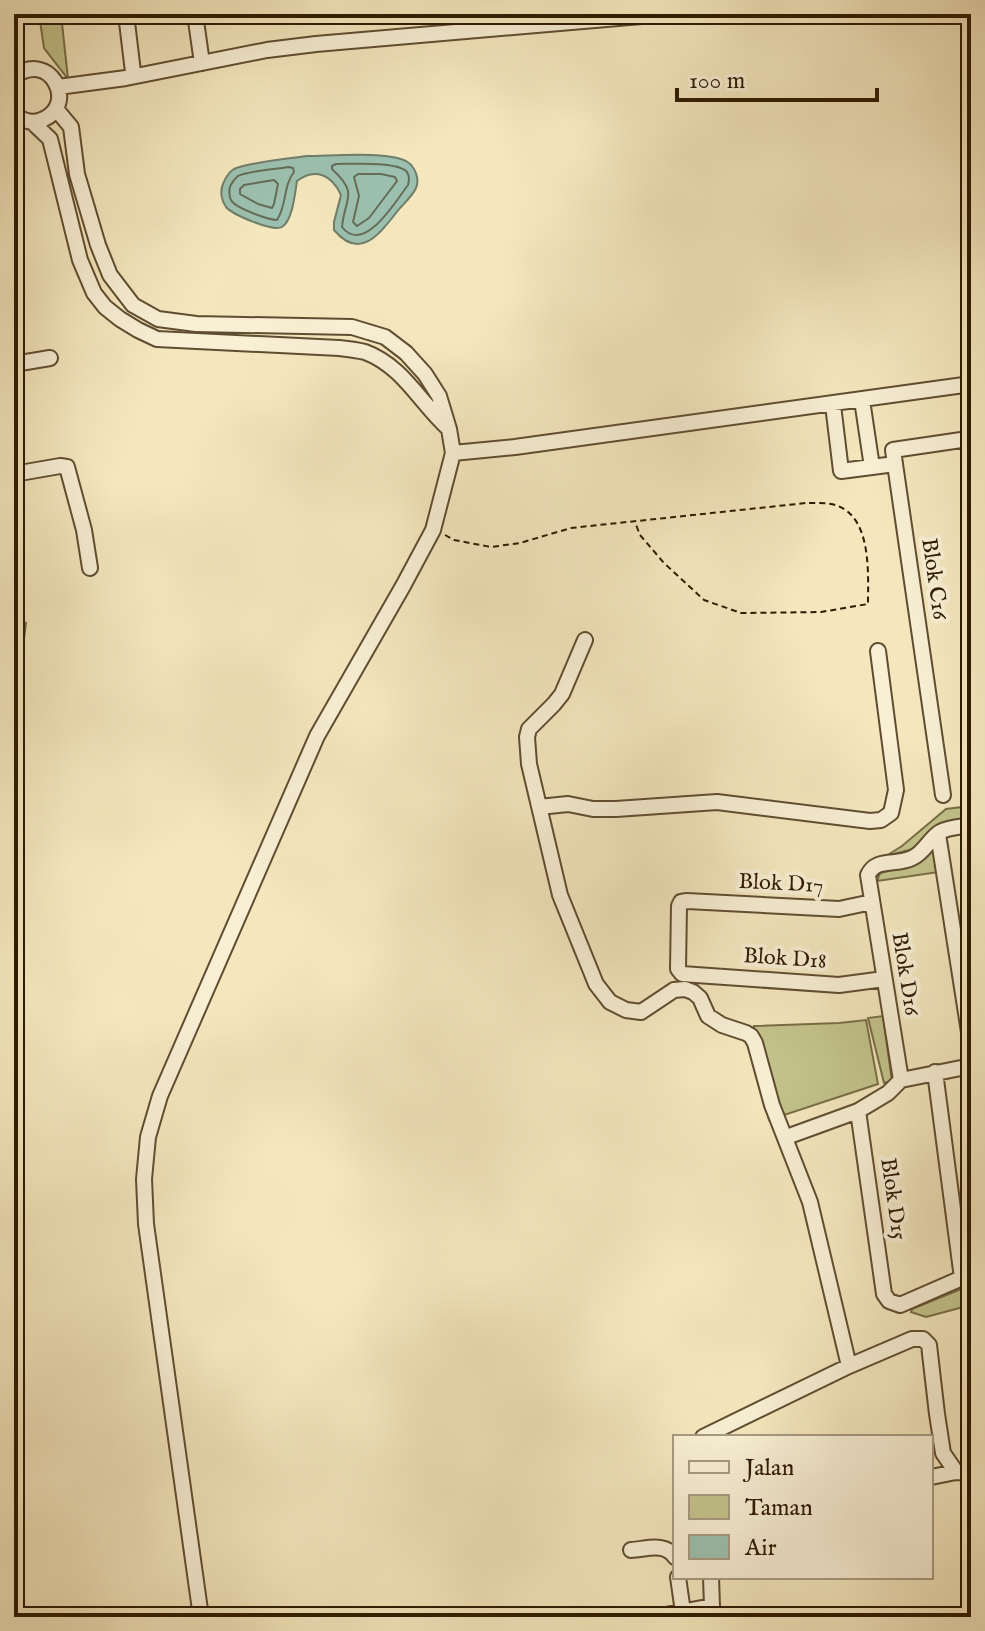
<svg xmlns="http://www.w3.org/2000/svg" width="985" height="1631" font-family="'IM FELL English',serif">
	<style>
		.green { fill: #c3c38c; stroke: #786e46; stroke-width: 2 }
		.water { fill: #9cc0af; stroke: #707e69; stroke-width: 2 }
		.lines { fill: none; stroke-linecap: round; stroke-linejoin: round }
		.shore { stroke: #656d58; stroke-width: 2 }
		.minor-casing { stroke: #604d30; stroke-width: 18 }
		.path { stroke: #2e1a00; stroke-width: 2; stroke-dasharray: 6 4; stroke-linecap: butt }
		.minor { stroke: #f8efd5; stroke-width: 14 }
		.labels { text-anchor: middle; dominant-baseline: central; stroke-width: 8; stroke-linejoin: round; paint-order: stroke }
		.street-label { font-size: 22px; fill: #2e1a00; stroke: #f8efd5 }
	</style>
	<rect width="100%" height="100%" fill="#f4e7be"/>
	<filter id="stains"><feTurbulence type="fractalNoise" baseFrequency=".0025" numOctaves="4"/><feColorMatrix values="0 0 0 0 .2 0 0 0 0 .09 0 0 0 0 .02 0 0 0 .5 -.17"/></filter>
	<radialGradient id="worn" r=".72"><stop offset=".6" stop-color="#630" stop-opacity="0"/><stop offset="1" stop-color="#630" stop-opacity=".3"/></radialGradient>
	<!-- green -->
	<path class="green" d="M39,14H61L68,79L44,48Z
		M14,622L26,623L14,718Z
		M971,806V818L946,822L913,849L886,856L902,846L946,809Z
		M935,849L939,872L877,881L880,873L915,864Z
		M883,1016L892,1081L884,1083L868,1018Z
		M866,1020L878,1084L769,1120L755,1064L754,1026L839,1023Z
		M971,1285V1305L926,1317L911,1312L912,1309Z"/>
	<!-- water -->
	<path class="water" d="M307,156C331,156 386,151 406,161C415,166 420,179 416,188C412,197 402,205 396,213C378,236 359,260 334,230V222L341,195C332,175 315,167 297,181C295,192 293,220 282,227C273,232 233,215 226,207C221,200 220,191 223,184C225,179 229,172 234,169C246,163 291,158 307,156Z"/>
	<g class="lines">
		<!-- shore -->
		<path class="shore" d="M336,164C350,164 398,161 407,172C410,177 409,180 408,185C395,202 364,255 342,227C345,197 359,194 332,169V166Z
			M289,167L293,168L294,172C283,186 287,205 277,220C269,220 235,208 231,200C229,196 229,190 230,187C231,184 235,178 238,176C247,171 277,169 289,167Z
			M358,174H381L395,177L397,181L369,218L357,226L353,222L359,196L354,177Z
			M274,180L278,184L274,204L272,208L258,204L240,194V189L244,185Z"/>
		<!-- minor casing -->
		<g class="minor-casing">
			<path id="minor" d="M126,14L133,72
				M195,14L202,63
				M14,77C49,49 78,103 44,119C33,125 23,121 14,114
				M58,87L126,78L267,50L316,44L665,14
				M56,109L71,127L77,174L98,245L110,275L133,305L158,319L196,324L352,327L385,337L406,353L425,374L439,396L449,429L453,453L433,530L403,586L317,736L160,1096L148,1137L144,1179L146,1224L201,1617
				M32,122L50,139L80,260L94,293L105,307L120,319L138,330L157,339L339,348C348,349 357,350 365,352C403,366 420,403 449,429
				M14,364L50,358
				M862,400L872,467
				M833,405L841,471L895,464L893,450L968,439L969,447H971
				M453,453L515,447L971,384
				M895,464L943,795
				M14,474L60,466L67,467L84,530L90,568
				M585,640L562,694L554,704L529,729L527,737L529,764L560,895L596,984L610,1002L626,1010L641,1012L674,990L685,989L693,992L700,998L708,1016L722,1025L746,1033L751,1036L755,1043L772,1105L810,1202L849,1366
				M539,807L568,804L593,809H616L717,802L870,821L881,820L891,813L896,790L878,651
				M938,834L971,1045
				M872,902L839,909L687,901L681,902L679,906L678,969L682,974L839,985L884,979
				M935,1072L962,1278
				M901,1080L868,875C876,857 897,866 912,858C924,853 929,839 940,832C949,827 961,827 971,825
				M858,1111L884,1294L889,1301L900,1305L971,1274
				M792,1135L858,1111L888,1093L901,1080L971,1066
				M703,1437L849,1366L912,1339H923L929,1345L937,1414L943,1453L956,1472L971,1473
				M931,1477L956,1472
				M631,1550C647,1549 665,1542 675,1557
				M678,1577L683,1612
				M655,1617L712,1606L711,1577"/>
		</g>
		<!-- path -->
		<path class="path" d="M445,535L454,540L491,547L520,543L571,528L806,503C815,503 829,502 838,506C872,519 868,575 868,604L821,612L741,613L704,600L664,563L640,535L635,522"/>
		<!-- minor -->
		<use href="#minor" class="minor"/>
	</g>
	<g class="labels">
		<!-- street labels -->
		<g class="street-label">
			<text transform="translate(934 579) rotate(82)">Blok C16</text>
			<text transform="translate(781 884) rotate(3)">Blok D17</text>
			<text transform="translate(785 959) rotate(4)">Blok D18</text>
			<text transform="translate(905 974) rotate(81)">Blok D16</text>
			<text transform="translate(893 1199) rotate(82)">Blok D15</text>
		</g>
	</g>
	<!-- margin -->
	<rect width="985" height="1631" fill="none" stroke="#f4e7be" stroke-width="48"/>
	<rect x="16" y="16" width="953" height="1599" fill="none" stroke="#2e1a00" stroke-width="4"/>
	<rect x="24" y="24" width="937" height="1583" fill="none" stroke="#2e1a00" stroke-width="2"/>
	<!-- legend -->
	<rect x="673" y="1435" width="260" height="144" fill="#f8efd5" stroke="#a79a80" stroke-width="2"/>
	<rect x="689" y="1461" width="40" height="12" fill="#f8efd5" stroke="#a79a80" stroke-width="2"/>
	<text x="745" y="1475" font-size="24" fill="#2e1a00">Jalan</text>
	<rect x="689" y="1495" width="40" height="24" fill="#c3c38c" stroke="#a79a80" stroke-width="2"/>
	<text x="745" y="1515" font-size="24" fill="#2e1a00">Taman</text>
	<rect x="689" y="1535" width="40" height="24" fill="#9cc0af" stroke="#a79a80" stroke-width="2"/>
	<text x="745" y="1555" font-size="24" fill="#2e1a00">Air</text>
	<!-- scale -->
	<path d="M677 88v12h200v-12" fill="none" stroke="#2e1a00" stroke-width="4"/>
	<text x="689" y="88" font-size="24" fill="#2e1a00" stroke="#f8efd5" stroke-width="6" paint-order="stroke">100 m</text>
	<rect width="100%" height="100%" filter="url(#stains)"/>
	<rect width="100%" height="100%" fill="url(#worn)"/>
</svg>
